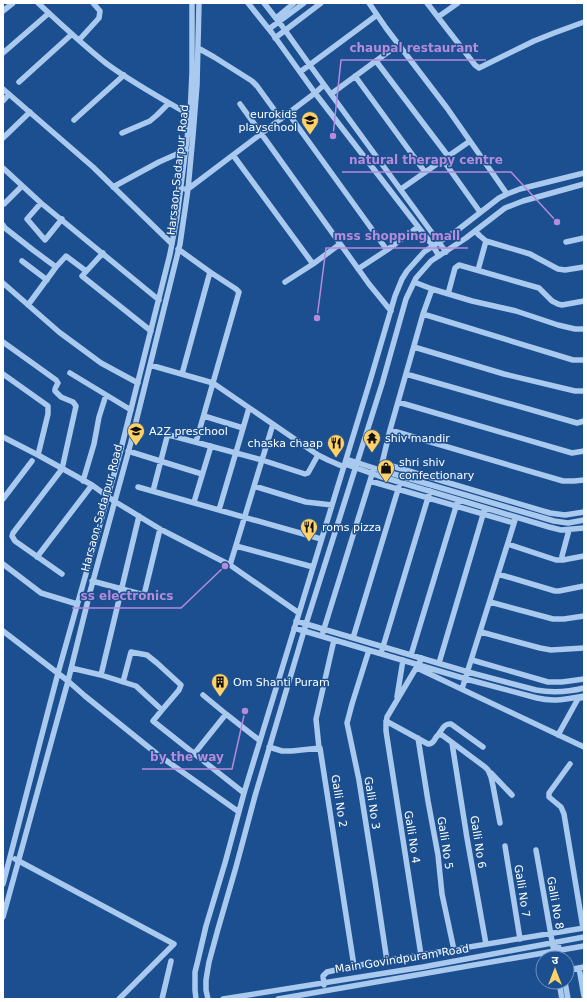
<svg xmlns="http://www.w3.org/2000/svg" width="587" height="1002" font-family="'DejaVu Sans','Noto Sans Devanagari',sans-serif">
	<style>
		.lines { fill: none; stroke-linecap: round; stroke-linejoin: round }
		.minor { stroke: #a9c9ee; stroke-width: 5.5 }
		.labels { text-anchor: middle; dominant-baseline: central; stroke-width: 3; stroke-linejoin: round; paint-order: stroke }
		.poi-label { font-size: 11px; fill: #fff; stroke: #1b4f8f; text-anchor: start }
		.street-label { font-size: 11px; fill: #fff; stroke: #1b4f8f }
		.leader { fill: none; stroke: #b68bdc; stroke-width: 1.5 }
		.callout-dot { fill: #b68bdc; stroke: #1b4f8f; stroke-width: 1.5 }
		.callout-label { font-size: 12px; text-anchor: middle; font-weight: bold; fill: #b68bdc; stroke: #1b4f8f; stroke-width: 3; stroke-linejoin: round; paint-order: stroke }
	</style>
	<rect width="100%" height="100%" fill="#1b4f8f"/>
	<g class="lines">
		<!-- minor -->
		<path class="minor" d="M38,3C61,24 83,45 107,64C133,83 162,99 190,115
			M248,3L272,33L315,93L433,246L439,256
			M264,3L282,26L309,64L446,252
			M369,3L386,28L447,108L507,194
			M427,3L475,65L479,68L534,41L554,33L584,22
			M3,11L13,3
			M438,17L458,3
			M276,18L294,3
			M269,29L304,3
			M275,38L321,3
			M79,40L99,18L100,11L93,3
			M198,48L214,57L252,81L257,86L281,119
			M3,53L49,13
			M376,61L448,156
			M300,72L377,15
			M355,76L425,172
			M19,82L72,34
			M3,89L93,167L172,244
			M331,94L399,44
			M3,101L9,94
			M240,104L369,284L391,311
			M288,113L387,250
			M74,120L124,75
			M122,133L150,121L157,115L169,103
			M3,138L30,112
			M233,155L313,264
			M443,160L480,212
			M3,168L41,203L159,300
			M113,187L159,162L186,150
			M185,189H188L315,93L324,85
			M401,189L470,141
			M41,203L27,219L45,240L62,219
			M4,204L22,186
			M3,225L5,228L33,250L56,267
			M475,231L480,236L486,241L530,254L558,269L565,270L584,267
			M566,242L584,238
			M178,249L210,272L236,289L239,292L196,442
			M103,253L82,276L151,331
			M22,261L47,280
			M358,269L387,250L418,227
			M478,270L486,241
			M285,282L313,264L340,244
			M414,282L432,289
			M3,283L59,332L101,363L138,383
			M448,294L455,268L459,265L539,288L552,301L558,304L562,305L584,301
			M28,305L56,267L66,256L86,271
			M423,314L573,360H584
			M3,342L56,380L58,383C57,386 54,388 55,391L61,397L73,402L76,406L62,469L13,533L12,536L15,541L62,574
			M414,347L504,374L575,391H584
			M150,365L213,383L318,455L328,460L344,467
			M70,373L131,410
			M3,374L48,406V414L38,455
			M182,374L210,272
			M406,374L577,423L584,421
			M398,402L572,453L584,451
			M204,416L243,428
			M390,430L563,481H574L584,480
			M3,437L38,455L92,485L114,501L160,529L230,565L299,613
			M128,451L202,474
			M346,459L380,470L554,521L568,523L584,520
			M382,463L550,513L565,515L584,512
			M345,464L379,476L549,527L561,530L584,528
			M379,476L390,430L423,314L432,289L472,301L516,311L558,325L575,329H584
			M83,481L94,444L99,417L106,395
			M370,481L514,523
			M254,486L306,502L332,505
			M138,487L321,539
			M153,491L167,437L169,435L262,460L305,474L308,473L318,455
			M3,499L32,461
			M194,502L211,446
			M219,510L249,408
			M508,544L556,560H563L584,556
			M236,546L313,567
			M562,556L569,530
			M37,557L92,485
			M3,564L41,593L77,604
			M230,565L273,424
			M498,574L555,591H559L584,586
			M92,581L148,596
			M144,595L160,529
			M490,602L553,619H564L584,616
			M296,621L468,672L536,690C552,693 568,692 584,688
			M294,628L466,679L537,698C553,702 568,699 584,696
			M3,631L68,681L85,696L157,754L239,812
			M323,632L373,471
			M481,632L540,648L551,650L584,648
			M353,638L400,483
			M334,640L316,719L319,748H320L354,966
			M369,650L352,704L347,723L359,780L375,881L387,961
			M382,650L430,491
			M411,655L458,500
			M472,660L548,682H562L584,679
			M439,663L485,508
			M71,668L101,675L136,686L162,710L153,721L244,793
			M417,668L584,747
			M101,675L139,516
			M123,682L131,652L147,655L157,663L181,685L179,690L162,710
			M462,689L516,517
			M203,695L226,714L259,740
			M397,697L403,660
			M386,721L428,744C435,744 434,738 438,735H442L485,767L488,770L491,777L493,786L500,823
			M438,735C442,730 444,723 451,724L483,747
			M558,735L579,697L581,698
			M418,738L428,801L438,855L442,894L454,950
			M452,743L467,838L486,944
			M269,747L282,751H292L320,748
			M194,754L226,714
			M570,764L549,793V797L561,807L564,814L583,928
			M491,773L512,795
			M505,846L520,939
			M536,850L555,958
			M15,859L174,944L119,999
			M3,884L58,673L120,453L170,254L177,217L190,115L192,73V3
			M3,917L68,681L90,592L131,442L180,244L188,189L193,135L197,85L199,3
			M558,942L560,958
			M421,955L386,731V724L387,717L422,658
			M579,968L584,996
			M567,970L584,967
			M559,982L562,999
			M565,982L568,999
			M324,985L323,976L327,972L354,966L584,928
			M162,999L171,961
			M196,999L195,990V972L198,960L206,926L225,863L244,793L370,381L395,296L402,279L407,271L424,252L459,229L499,198L507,194L520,189L584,173
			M208,999L206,990V980L209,962L218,929L236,867L255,796L306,624L382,384L406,299L416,278L431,261L466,238L505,208L523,201L584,184
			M223,999L423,967L584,937
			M278,999L584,946"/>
	</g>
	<!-- icons -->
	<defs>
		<g id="school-pin" transform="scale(0.9)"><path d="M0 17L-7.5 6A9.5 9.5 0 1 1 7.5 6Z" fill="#ffd166" stroke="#1b4f8f"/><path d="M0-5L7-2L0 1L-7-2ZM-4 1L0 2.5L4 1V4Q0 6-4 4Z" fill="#111"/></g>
		<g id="temple-pin" transform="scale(0.9)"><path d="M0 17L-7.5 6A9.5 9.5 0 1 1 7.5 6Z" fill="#ffd166" stroke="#1b4f8f"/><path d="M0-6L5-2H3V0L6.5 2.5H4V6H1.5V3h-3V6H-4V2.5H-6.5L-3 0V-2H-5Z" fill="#111"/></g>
		<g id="restaurant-pin" transform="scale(0.9)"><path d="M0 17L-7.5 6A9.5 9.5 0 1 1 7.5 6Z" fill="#ffd166" stroke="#1b4f8f"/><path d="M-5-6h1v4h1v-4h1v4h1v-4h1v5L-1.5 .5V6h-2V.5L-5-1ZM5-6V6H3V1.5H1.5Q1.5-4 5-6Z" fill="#111"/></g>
		<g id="shop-pin" transform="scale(0.9)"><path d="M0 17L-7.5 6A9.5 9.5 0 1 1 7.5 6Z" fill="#ffd166" stroke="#1b4f8f"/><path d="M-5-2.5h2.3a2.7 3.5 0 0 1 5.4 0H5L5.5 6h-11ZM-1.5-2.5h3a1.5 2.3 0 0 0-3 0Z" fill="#111"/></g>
		<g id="building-pin" transform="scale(0.9)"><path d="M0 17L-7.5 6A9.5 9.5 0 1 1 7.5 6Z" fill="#ffd166" stroke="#1b4f8f"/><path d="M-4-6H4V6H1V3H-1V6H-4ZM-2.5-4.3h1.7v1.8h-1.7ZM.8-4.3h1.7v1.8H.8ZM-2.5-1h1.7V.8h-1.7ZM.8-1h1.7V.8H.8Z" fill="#111"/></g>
	</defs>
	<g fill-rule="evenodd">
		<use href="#school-pin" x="310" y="120"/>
		<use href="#school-pin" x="136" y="431"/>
		<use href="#temple-pin" x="372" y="438"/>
		<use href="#restaurant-pin" x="336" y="443"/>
		<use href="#shop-pin" x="386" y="468"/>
		<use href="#restaurant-pin" x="309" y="527"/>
		<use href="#building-pin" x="220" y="682"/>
	</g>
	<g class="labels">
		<!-- poi labels -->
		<g class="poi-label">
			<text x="297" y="114" text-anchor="end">eurokids<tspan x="297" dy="13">playschool</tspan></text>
			<text x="149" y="431">A2Z preschool</text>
			<text x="385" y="438">shiv mandir</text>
			<text x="323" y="443" text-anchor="end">chaska chaap</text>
			<text x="399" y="462">shri shiv<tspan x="399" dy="13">confectionary</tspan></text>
			<text x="322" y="527">roms pizza</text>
			<text x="233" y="682">Om Shanti Puram</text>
		</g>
		<!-- street labels -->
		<g class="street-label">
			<text transform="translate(178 170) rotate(-84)">Harsaon-Sadarpur Road</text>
			<text transform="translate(102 508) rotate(-75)">Harsaon-Sadarpur Road</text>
			<text transform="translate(339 801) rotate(81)">Galli No 2</text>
			<text transform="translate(372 803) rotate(81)">Galli No 3</text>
			<text transform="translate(412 837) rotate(81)">Galli No 4</text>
			<text transform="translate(478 842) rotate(81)">Galli No 6</text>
			<text transform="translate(445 843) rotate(81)">Galli No 5</text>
			<text transform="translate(522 891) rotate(81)">Galli No 7</text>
			<text transform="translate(555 903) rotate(80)">Galli No 8</text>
			<text transform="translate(402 959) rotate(-9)">Main Govindpuram Road</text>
		</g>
	</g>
	<!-- callouts -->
	<path class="leader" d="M333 136L341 60H486M557 222L511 172H342M317 318L326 248H468M225 566L181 608H72M245 711L232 769H142"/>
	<g class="callout-dot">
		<circle cx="333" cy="136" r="4"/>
		<circle cx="557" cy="222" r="4"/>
		<circle cx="317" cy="318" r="4"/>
		<circle cx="225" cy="566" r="4"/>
		<circle cx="245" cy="711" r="4"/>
	</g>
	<g class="callout-label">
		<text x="414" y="52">chaupal restaurant</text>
		<text x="426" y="164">natural therapy centre</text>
		<text x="397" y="240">mss shopping mall</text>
		<text x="127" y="600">ss electronics</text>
		<text x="187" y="761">by the way</text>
	</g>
	<!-- border -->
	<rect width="587" height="1002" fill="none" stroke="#ffffff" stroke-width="8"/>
	<!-- north arrow -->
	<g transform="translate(555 970)"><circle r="19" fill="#1b4f8f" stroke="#7695bc"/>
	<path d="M0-3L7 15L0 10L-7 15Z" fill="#ffd166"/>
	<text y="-6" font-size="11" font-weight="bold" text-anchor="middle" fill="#ffffff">उ</text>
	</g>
</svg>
